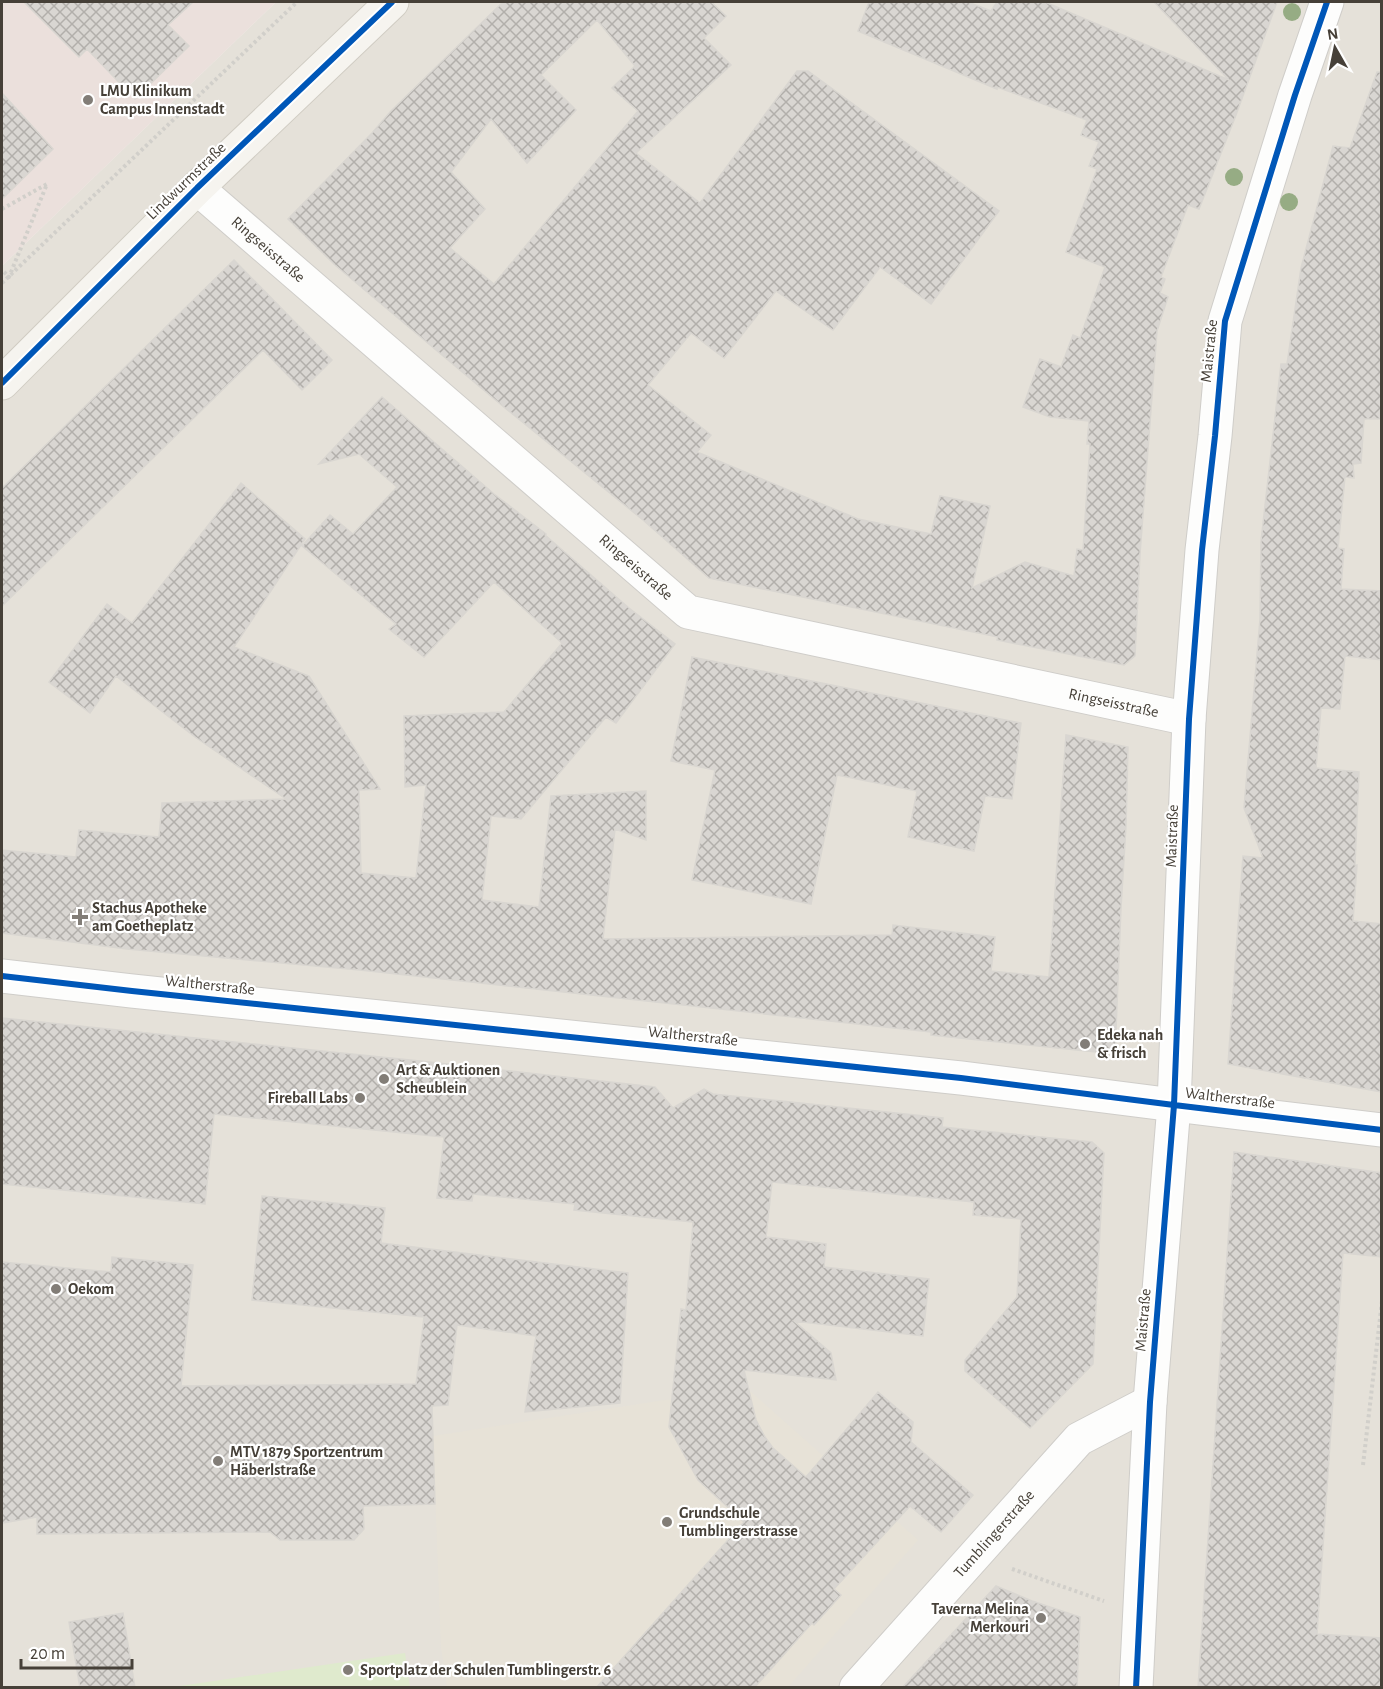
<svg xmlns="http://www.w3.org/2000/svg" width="1383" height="1689" font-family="'Alegreya Sans',sans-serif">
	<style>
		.residential { fill: #e5e1d9 }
		.education { fill: #e7e2d7 }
		.medical { fill: #ebe0dc }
		.pitch { fill: #dfeacd }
		.building { fill: url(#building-cross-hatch); stroke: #d9d6d1; stroke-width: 1.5; fill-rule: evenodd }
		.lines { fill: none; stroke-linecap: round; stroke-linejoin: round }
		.minor-casing { stroke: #cfcdc9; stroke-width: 35 }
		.secondary-casing { stroke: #d0ccc3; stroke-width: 35 }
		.path { stroke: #d1cfca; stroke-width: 4; stroke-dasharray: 3 3; stroke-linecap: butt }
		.minor { stroke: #fdfdfc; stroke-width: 33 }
		.secondary { stroke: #f6f4ef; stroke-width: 33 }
		.cycleway-casing { stroke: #fff; stroke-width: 10 }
		.cycleway { stroke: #0057b8; stroke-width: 6 }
		.tree { fill: #96ac84 }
		.poi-dot { fill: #827d77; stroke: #fff; stroke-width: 2 }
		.labels { text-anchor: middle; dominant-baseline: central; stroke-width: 4.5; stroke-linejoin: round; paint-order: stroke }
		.poi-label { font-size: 16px; font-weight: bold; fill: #464038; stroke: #fff; text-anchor: start }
		.street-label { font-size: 16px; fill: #464038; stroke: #fff }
	</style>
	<defs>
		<pattern id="building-cross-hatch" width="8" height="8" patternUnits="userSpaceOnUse" patternTransform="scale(1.5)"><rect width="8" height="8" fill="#d9d6d2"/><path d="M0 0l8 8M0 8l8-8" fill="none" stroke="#b2afab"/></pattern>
	</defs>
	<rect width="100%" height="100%" fill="#f1efeb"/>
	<!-- residential -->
	<path class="residential" d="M276,2H1381V1687L2,1688V266Z"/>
	<!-- education -->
	<path class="education" d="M751,1392L918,1540L788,1687H447L441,1648L433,1436L665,1400Z"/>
	<!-- medical -->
	<path class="medical" d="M2,2H276L2,266Z"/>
	<!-- pitch -->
	<path class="pitch" d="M405,1653L410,1687H173Z"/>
	<!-- building -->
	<path class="building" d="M24,2H193L168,25L189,46L135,99L87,49L79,57Z
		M503,2H711L726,16L704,38L731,65L636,153L700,203L797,71H808L999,211L931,304L880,267L833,330L776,291L724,358L691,333L648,385L711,435L697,452L858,519L931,534L940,496L990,506L972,588L1025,562L1074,576L1077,549L1083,550L1090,444H1087L1089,421L1050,417L1023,407L1040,359L1061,367L1073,335L1080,338L1105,267L1066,252L1097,169L1089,166L1099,142L1081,135L1087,120L997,87V89L858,31L869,2H968L991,11L997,2H1045L1229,80L1154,2H1277L1236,115L1199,209L1188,205L1161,277L1165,279L1160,293L1168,297L1157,331L1140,554L1135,656L1124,665L997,640L998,637L709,578L643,520L499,403L335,265L288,219L372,133L391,111ZM597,20L635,66L612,88L638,111L494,284L450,248L485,209L451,172L491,119L527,163L576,110L541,75Z
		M1377,72H1382V419H1364L1361,463L1353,464L1354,478L1345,477L1338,548L1344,549L1341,589L1382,591V660L1345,656L1340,709L1321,708L1316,768L1359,772L1355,865H1357L1353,921L1382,924V1092L1228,1064L1243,856L1263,858L1244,808L1260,619L1261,541L1281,364H1287L1301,268L1333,146L1350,148Z
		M2,93L53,149L2,199Z
		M234,260L332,360L302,390L263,350L2,606V488Z
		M382,397L494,494L546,534L545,535L629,608L675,644L616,723L606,717L521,819L491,816L482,900L539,907L551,796L646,791V840L615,829L603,939L892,935L893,925L995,937L991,971L1049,977L1066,735L1128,747L1126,826L1121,908L1115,1054L931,1035V1032L360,970L127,949L2,933V850L76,857L79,830L159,837L162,803L286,799L195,737L116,676L90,713L49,682L107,604L132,623L241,483L305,539L234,647L309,676L380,789L359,790L361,873L416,878L426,785L405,787L404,716L504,712L562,643L494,582L424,657L389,629L396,624L302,546L330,515L353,534L397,487L359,454L319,464Z
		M692,657L1021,723L1012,799L985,796L974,851L908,837L917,791L837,775L811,904L692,880L715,770L671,761Z
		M2,1018L420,1061L655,1087L673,1108L704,1089L713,1094L943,1118L942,1127L1092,1142L1104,1153L1093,1364L1030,1428L965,1371V1360L1017,1297L1021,1219L973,1215L974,1202L772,1182L766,1237L826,1244L824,1267L929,1279L923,1336L794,1321L831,1353L836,1380L744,1370L756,1420L765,1437L773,1448L806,1477L878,1392L913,1422L911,1442L973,1495L941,1532L910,1506L834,1589L841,1595L814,1625L812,1623L754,1688H596L744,1522L698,1480L669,1427L681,1309L686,1310L693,1222L574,1210L575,1204L473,1194L472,1201L437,1198L444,1137L214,1114L205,1204L2,1184Z
		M1234,1152L1382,1173V1257L1343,1253L1317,1634L1382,1638V1688H1198Z
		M262,1196L385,1208L381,1243L628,1273L620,1403L525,1412L536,1336L457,1325L448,1405L432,1406L435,1504L363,1506L364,1529L354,1540H280L270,1532L37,1534V1517L2,1523V1262L111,1272L112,1257L193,1265L181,1386L416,1384L424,1317L252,1300Z
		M996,1586L1032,1601L1080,1617L1077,1688H902Z
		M123,1613L135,1688H80L69,1622Z"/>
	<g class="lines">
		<!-- minor casing -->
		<g class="minor-casing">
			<g id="minor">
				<path id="s1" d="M197,188L688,612L1189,719"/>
				<path d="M2,976L132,991L961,1078L1174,1105L1382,1130"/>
				<path id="s2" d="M856,1688L1079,1439L1150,1402"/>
				<path d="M1136,1688L1150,1402L1174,1105L1189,719L1202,550L1215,436L1225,321L1295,95L1327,2"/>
			</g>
		</g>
		<!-- secondary casing -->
		<g class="secondary-casing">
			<path id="secondary" d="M2,383L197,188L392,2"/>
		</g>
		<!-- path -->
		<path class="path" d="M2,209L47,184L9,277L2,270
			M2,283L297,2
			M1363,1465L1382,1301
			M1012,1569L1104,1601"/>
		<!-- minor -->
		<use href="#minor" class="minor"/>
		<!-- secondary -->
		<use href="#secondary" class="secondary"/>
		<!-- cycleway casing -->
		<g class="cycleway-casing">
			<path id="cycleway" d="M2,383L197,188L392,2
				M2,976L132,991L961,1078L1174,1105L1382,1130
				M1136,1688L1150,1402L1174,1105L1189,719L1202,550L1215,436L1225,321L1295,95L1327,2"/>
		</g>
		<!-- cycleway -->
		<use href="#cycleway" class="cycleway"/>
	</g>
	<!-- trees -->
	<g class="tree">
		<circle cx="1292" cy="12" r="9"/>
		<circle cx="1234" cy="177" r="9"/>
		<circle cx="1289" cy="202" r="9"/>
	</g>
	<!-- markers -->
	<g class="poi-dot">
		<circle cx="88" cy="100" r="6"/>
		<path d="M77 908h6v6h6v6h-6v6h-6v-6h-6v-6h6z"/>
		<circle cx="1085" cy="1044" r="6"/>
		<circle cx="384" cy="1079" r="6"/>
		<circle cx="360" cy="1098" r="6"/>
		<circle cx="56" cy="1289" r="6"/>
		<circle cx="218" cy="1461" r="6"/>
		<circle cx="667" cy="1522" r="6"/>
		<circle cx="1041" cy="1618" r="6"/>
		<circle cx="348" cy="1670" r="6"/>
	</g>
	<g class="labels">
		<!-- poi labels -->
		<g class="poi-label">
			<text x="100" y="91">LMU Klinikum<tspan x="100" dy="18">Campus Innenstadt</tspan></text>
			<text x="92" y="908">Stachus Apotheke<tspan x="92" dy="18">am Goetheplatz</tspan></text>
			<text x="1097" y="1035">Edeka nah<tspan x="1097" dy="18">&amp; frisch</tspan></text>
			<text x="396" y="1070">Art &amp; Auktionen<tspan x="396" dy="18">Scheublein</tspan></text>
			<text x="348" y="1098" text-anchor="end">Fireball Labs</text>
			<text x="68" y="1289">Oekom</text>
			<text x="230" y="1452">MTV 1879 Sportzentrum<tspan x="230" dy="18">Häberlstraße</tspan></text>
			<text x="679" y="1513">Grundschule<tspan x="679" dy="18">Tumblingerstrasse</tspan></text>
			<text x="1029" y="1609" text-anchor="end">Taverna Melina<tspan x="1029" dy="18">Merkouri</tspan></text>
			<text x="360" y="1670">Sportplatz der Schulen Tumblingerstr. 6</text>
		</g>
		<!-- street labels -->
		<g class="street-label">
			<text transform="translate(186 181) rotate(-44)">Lindwurmstraße</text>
			<text stroke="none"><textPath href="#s1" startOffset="94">Ringseisstraße</textPath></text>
			<text transform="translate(1209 351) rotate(-84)">Maistraße</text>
			<text stroke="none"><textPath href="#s1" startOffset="580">Ringseisstraße</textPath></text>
			<text stroke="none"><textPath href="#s1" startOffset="1084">Ringseisstraße</textPath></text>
			<text transform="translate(1172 836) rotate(-88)">Maistraße</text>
			<text transform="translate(210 985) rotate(6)">Waltherstraße</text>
			<text transform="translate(693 1036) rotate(6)">Waltherstraße</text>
			<text transform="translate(1230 1098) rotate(7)">Waltherstraße</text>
			<text transform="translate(1143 1320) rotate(-85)">Maistraße</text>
			<text stroke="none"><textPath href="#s2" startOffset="207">Tumblingerstraße</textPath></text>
		</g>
	</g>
	<!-- border -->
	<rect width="1383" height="1689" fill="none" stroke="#464038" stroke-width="6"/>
	<!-- north arrow -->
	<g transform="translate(1335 48) rotate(351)" stroke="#ffffff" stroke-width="4.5" paint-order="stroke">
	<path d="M0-4.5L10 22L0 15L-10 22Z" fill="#464038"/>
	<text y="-9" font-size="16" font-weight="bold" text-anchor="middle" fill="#464038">N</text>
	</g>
	<!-- scale -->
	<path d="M21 1659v9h111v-9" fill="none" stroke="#464038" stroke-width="3"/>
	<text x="30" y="1659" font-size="18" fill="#464038" stroke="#ffffff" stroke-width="4.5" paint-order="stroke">20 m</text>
</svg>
